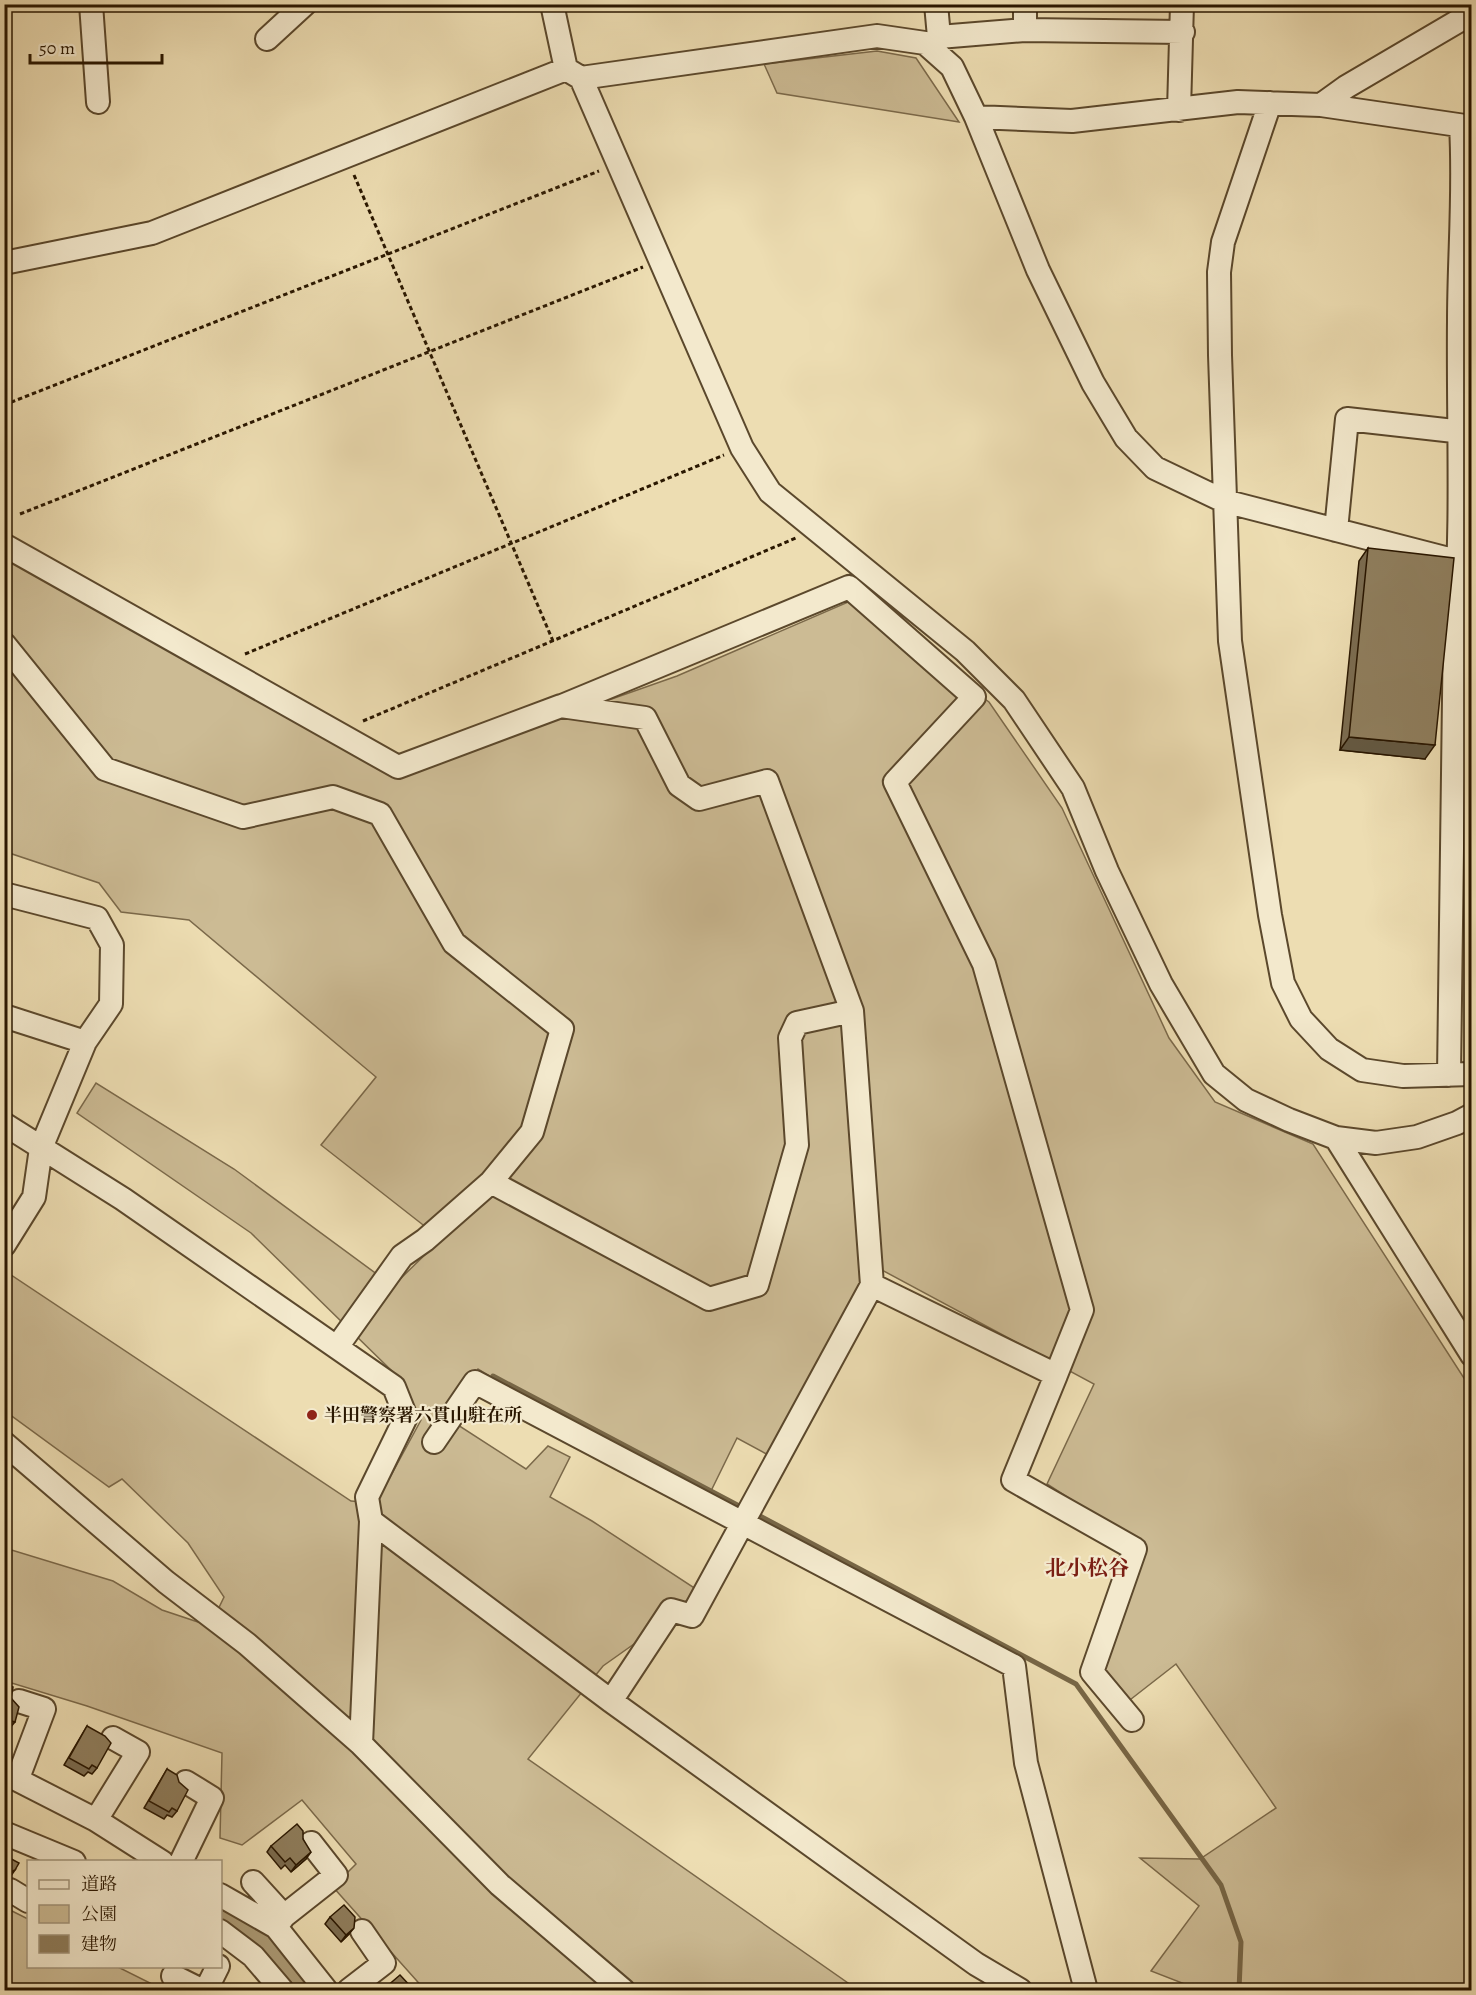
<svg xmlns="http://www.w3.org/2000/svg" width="1476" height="1995" font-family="Alegreya,'Noto Serif JP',serif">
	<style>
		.green { fill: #ccbb94; stroke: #7b694a; stroke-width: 1.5 }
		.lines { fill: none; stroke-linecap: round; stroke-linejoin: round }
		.stream { stroke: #776646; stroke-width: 5 }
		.river { stroke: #ab9a75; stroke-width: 32 }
		.minor-casing { stroke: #5b482c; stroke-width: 26 }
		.path { stroke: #2a1700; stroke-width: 3; stroke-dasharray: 4.5 3; stroke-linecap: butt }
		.minor { stroke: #f3e9cd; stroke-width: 22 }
		.wall { fill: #7b6c50; stroke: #2a1700; stroke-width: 1.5 }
		.shaded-wall { fill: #645841; stroke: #2a1700; stroke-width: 1.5 }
		.building { fill: #8f7e5d; stroke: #2a1700; stroke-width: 1.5 }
		.poi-dot { fill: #8f2418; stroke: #f3e9cd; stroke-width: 2 }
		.labels { text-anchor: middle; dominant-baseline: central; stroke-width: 4.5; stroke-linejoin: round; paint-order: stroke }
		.poi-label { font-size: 18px; font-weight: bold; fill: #2a1700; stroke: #f3e9cd; text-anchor: start }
		.quarter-label { font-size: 21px; font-weight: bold; fill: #7a1f14; stroke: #f3e9cd }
	</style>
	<rect width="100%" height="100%" fill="#edddb2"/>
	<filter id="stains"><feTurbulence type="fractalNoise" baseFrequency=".00333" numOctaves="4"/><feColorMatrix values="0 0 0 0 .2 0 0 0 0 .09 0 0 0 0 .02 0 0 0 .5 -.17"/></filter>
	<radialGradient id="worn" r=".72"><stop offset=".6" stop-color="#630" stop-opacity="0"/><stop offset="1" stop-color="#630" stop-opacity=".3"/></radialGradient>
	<!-- green -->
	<path class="green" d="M877,51L916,58L959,122L777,93L764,64Z
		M5,552L396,775L677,676L848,602L989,702L1062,808L1169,1038L1215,1102L1313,1144L1471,1389V1990H1200L1151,1971L1199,1906L1140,1858L1200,1859L1276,1808L1176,1664L1126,1703L1104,1672L1145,1547L1047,1484L1094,1384L880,1269L772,1457L737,1438L709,1495L586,1434L478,1369L447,1418L526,1469L548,1446L570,1457L550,1497L592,1521L696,1589L689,1605L603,1666L528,1759L858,1990H425L333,1887L356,1864L302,1800L242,1845L220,1838L222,1753L87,1706L5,1681V1548L113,1581L162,1610L210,1626L224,1597L188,1543L122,1479L109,1487L5,1411V1281L11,1275L351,1501L376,1503L421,1420L398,1377L251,1233L77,1113L96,1083L234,1169L393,1286L441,1239L321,1145L376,1077L189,920L121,912L99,883L12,854L5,863Z
		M4,1907L28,1919V1966L118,1967L154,1985L155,1990H5Z"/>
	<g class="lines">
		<!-- stream -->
		<path class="stream" d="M493,1376L743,1508
			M760,1516L1076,1684L1221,1885L1241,1942L1239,1990"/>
		<!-- river -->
		<path class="river" d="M220,1914L261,1934L306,1990"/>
		<!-- minor casing -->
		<g class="minor-casing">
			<path id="minor" d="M91,4L98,102
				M552,4L566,69L581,78L742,448L770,492L965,651L1014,700L1073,788L1107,871L1161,984L1214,1074L1246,1100L1289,1120L1336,1138L1376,1143L1417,1137L1457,1123L1472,1115
				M936,4L939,37L1025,30L1183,32
				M1025,4V30
				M267,39L305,4
				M581,78L877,36L925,43L952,67L976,117L1038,270L1093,383L1126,438L1155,468L1224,501L1472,565
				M1270,103L1223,242L1219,272L1220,355L1230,641L1270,915L1283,983L1301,1019L1329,1049L1362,1070L1403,1076L1472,1074
				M1321,105L1346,87L1472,13
				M1179,110L1182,4
				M976,117L1072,121L1238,102L1321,105L1472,127
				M4,263L152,233L566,69
				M1336,530L1347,419L1472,433
				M4,545L398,767L561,706L645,718L679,785L699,799L767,781L852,1011L872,1285L692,1616L671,1610L611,1701
				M4,644L105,769L243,817L333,797L380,814L454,943L562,1029L532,1132L491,1182L425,1240L402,1256L337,1347
				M562,706L849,587L974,697L895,782L984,964L1082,1310L1056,1375
				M4,894L97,918L112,945L111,1004L85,1042L41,1148L34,1197L4,1245
				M4,1016L85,1042
				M1449,1075L1455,623C1463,523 1458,422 1459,322C1459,256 1465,191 1461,126
				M4,1124L123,1199L394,1387L406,1417L367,1497L371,1521L611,1701L976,1964L1020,1990
				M1336,1138L1472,1355
				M491,1182L709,1299L757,1285L797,1145L790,1038L797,1023L852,1011
				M872,1285L1056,1375L1013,1480L1135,1549L1092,1672L1132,1720
				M434,1442L475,1382L1014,1666L1026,1763L1086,1990
				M4,1443L166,1582L247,1644L361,1744L500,1885L623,1990
				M361,1744L371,1521
				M4,1773L96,1820L162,1862
				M18,1778L44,1709L19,1701
				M96,1820L138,1752L113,1738
				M4,1833L74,1862
				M181,1862L212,1798L186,1782
				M253,1882L284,1916
				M10,1890L28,1901
				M220,1895L276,1927L326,1990
				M276,1927L284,1916L336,1875L311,1843
				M220,1931L253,1956L282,1990
				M173,1976L201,1990
				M206,1990L218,1966
				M349,1990L384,1963L362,1931"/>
		</g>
		<!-- path -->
		<path class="path" d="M354,175L553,641
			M4,405L599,171
			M20,514L643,267
			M245,654L724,455
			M363,721L796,538"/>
		<!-- minor -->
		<use href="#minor" class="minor"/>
	</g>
	<!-- wall -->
	<path class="wall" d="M1368,548L1425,759L1340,750L1359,561Z
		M87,1726L97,1768L92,1774L88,1772L84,1776L64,1765Z
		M167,1769L177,1811L172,1817L167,1815L164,1819L144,1808Z
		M303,1839L306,1859L291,1872L285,1865L281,1869L267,1852L271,1846Z
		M330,1917L349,1934L341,1942L325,1924Z"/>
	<!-- shaded-wall -->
	<path class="shaded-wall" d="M1349,737L1435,745L1425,759L1340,750Z
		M5,1719L15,1722L10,1728L4,1727Z
		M311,1852L306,1859L291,1872L296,1865Z
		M15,1870L10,1877L4,1879V1875Z
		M354,1928L349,1934L341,1942L346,1935Z"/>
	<!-- building -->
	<path class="building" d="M1368,548L1454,558L1435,745L1349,737Z
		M4,1684L13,1687L11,1698L19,1707L15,1722L5,1719L4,1720Z
		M87,1726L105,1736L111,1743L97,1768L92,1765L89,1769L69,1758Z
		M167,1769L177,1775L179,1782L188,1790L177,1811L172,1808L169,1812L149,1801Z
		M297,1824L303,1831V1839L311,1852L296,1865L290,1858L285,1862L271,1846Z
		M4,1855L19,1863L15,1870L4,1875Z
		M344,1905L355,1917L354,1928L346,1935L330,1917Z
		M400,1975L414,1990H389L386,1987Z"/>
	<!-- markers -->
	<circle class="poi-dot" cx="312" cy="1415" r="6"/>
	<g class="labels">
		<!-- poi labels -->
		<g class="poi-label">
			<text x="324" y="1415">半田警察署六貫山駐在所</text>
		</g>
		<!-- quarter labels -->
		<g class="quarter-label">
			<text x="1087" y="1568">北小松谷</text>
		</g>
	</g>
	<!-- margin -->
	<rect width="1476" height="1995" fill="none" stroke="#edddb2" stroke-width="24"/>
	<rect x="6" y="6" width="1464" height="1983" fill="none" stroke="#2a1700" stroke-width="3"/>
	<rect x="12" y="12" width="1452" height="1971" fill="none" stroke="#2a1700" stroke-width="1.5"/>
	<!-- legend -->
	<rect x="27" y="1860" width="195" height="108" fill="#f3e9cd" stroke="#a3957b" stroke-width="1.5"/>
	<rect x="39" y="1880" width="30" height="9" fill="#f3e9cd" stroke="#a3957b" stroke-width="1.5"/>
	<text x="81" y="1890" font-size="18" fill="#2a1700">道路</text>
	<rect x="39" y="1905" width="30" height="18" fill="#ccbb94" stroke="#a3957b" stroke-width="1.5"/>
	<text x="81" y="1920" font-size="18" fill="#2a1700">公園</text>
	<rect x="39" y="1935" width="30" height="18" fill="#8f7e5d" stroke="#a3957b" stroke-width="1.5"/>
	<text x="81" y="1950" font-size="18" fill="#2a1700">建物</text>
	<!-- scale -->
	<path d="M30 54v9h132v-9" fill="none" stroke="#2a1700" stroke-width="3"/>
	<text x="39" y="54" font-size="18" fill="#2a1700" stroke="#f3e9cd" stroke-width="4.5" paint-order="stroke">50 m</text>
	<rect width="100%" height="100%" filter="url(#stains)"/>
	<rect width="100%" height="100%" fill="url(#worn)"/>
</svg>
